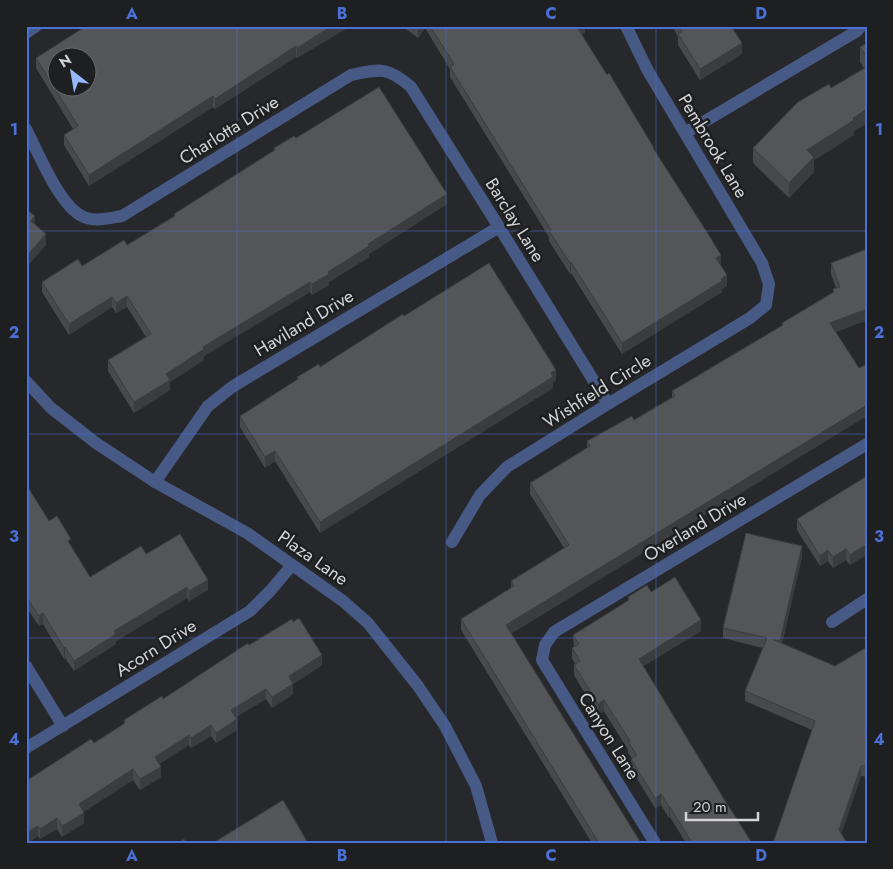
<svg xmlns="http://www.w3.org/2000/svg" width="893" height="869" font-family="Jost,sans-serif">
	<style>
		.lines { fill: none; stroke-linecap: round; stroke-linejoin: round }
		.minor { stroke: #475a86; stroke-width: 12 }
		.tertiary { stroke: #475a86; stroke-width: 12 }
		.wall { fill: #48494c }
		.shaded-wall { fill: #3b3c3e }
		.building { fill: #545558; stroke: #3b3c3e; fill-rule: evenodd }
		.grid { fill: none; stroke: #4b70d8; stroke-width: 1; stroke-opacity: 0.55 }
		.labels { text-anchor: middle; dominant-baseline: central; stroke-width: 5; stroke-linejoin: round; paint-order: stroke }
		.street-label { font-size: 18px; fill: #d4d4d6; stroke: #1e1f21 }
		.neatline { fill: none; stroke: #4b70d8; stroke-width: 2 }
		.grid-label { font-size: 16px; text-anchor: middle; font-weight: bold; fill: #4b70d8 }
	</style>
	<rect width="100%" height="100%" fill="#27282b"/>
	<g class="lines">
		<!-- minor -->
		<path class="minor" d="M26,33L36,26
			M26,129C38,152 58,202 80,215C92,223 109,218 122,216L351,75C380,69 387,66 411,87L499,227L608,404
			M685,133L857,31L861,26
			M155,482L208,406L232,387L499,227
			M452,542L480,495L507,467L608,404L750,318L766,305L769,284L762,263L648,71L626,26
			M832,622L867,599
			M26,666L63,726
			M26,748L250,611L271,590L292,565
			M655,843L542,660L545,645L554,632L867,444"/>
		<!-- tertiary -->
		<path class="tertiary" d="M26,381L51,408L96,443L155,482L247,533L343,601L368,623L418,686L445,726L476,786L492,843"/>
	</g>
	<!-- wall -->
	<path class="wall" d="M402,26H585V33L582,35L654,150L721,266L727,286L722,289V292L622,354L571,273L570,274L549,241V237L450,77V69L425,28L418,38Z
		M672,26H731L742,54L700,80L678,45V37Z
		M349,27L297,58L296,57L215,109L213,107L89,186L64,145V135L73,129L36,68V58Z
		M867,43V123L854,131V135L814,160V172L789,198L753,163V148L831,88L864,68L860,62V47Z
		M296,138L447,204L369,254V257L329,282V285L312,295L310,292L204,356V360L170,382V390L134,413L108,371V360L146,337L127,307L116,313L112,307L69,335L42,292V282L82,266L127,245L174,216V214L274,150V148Z
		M831,263L867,320L836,332L511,633L641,843H592L461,630V619L511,588V581L564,548L530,494V483L587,448V441L634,420L672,397V391L782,326V323L833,292V289L836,288L831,274Z
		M404,316L556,380L553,382V388L320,533L275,461L265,468L240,427V416L297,380V377L320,367Z
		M867,476L850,565L846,560L833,568L828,561L820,566L797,530V519Z
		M26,484L49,521L71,546L90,577L146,554L208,590L189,601L187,598L116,641V644L74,671L65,658L64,659L43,624L39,626L26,607Z
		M802,557L782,643L835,666L867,647V777L861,776L841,834L773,843L812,730L745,701V691L763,648L723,638V628Z
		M651,592L701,631L643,666L724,799L752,843H686L670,817L669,818L661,805L655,808L631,769V759L632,758L628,753V750L604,711L598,715L574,675V665L575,664L572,658V648L574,647L573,635L628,601V597Z
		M249,645L322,665L293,684V694L272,708L266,699L236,717L237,730L216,743L211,736L191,748L189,745L159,764L161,777L140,790L133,780L83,812L84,823L62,837L57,829L40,839L38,836L26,843L94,743L124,724V720L163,699Z"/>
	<!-- shaded-wall -->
	<path class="shaded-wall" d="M332,26H351L349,27L297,58V48Z
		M419,26H425V28L418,38V28Z
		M579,26H585V33L577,38V27Z
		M742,43V54L700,80V69Z
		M296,46V57L215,109V99Z
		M213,96V107L89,186V175Z
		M867,109V123L854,131V135L814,160V172L789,198V183L807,150L853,118Z
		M447,194V204L369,254V257L329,282V285L312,295V284L328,272L368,244Z
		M35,216V227L31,221Z
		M46,234V245L26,268V257Z
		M721,255V266L716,258Z
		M571,262V273L570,274V263Z
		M727,275V286L722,289V292L622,354V343Z
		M310,282V292L204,356V360L170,382V390L134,413V402L166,374L203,347Z
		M127,296V307L116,313V303Z
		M112,297V307L69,335V324Z
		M867,309V320L830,334V323Z
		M556,370V380L553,382V388L320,533V522Z
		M867,405V416L506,637V625Z
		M275,451V461L265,468V457Z
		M867,544V555L850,565V555Z
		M802,546V557L780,652V641Z
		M846,549V560L833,568V557Z
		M828,550V561L820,566V556Z
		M208,580V590L189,601V591Z
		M187,587V598L116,641V644L74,671V661L114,631Z
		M43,613V624L39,626V616Z
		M701,620V631L639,669V659Z
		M65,647V658L64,659V648Z
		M322,655V665L293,684V694L272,708V697L289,676Z
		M266,689V699L231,720V710Z
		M604,700V711L598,715V704Z
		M237,719V730L216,743V733Z
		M211,725V736L191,748V738Z
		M189,735V745L155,767V757Z
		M861,766V776L839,841V830Z
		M161,767V777L140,790V779Z
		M133,769V780L79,815V804Z
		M661,794V805L655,808V798Z
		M669,807H670V817L669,818Z
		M84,813V823L62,837V826Z
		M57,818V829L40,839V829Z
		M38,826V836L28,843H26V833Z"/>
	<!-- building -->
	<path class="building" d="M86,26H332L297,48L296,46L215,99L213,96L89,175L64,135L78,126L36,58ZM58,58H88V88H58Z
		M430,26H579L577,27L607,75L609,73L654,148H653L705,229L721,255L716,258L727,275L721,279L722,281L622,343L571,262L570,263L549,231L551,230L450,67L454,64Z
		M679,26H731L742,43L700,69L678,34L682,32Z
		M867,43V57L860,47Z
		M867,67V109L853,118L854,120L807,150L814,157L789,183L753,148L798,102L829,84L831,88Z
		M379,87L447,194L368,244L369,246L328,272L329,274L312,284L310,282L203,347L204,349L166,374L170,380L134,402L108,360L151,334L127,296L116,303L112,297L69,324L42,282L78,259L82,266L124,240L127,245L175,216L174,214L275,150L274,148L294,136L296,138Z
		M26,209L35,216L31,221L46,234L26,257Z
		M867,249V309L830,323L859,368L867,364V405L506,625L641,843H599L461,619L514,586L511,581L569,545L530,483L590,446L587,441L632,416L634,420L675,396L672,391L783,325L782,323L834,292L833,289L840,287L831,263Z
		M489,263L556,370L551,373L553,377L320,522L275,451L265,457L240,416L298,379L297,377L319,364L320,367L403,314L404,316Z
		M867,476V544L850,555L846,549L833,557L828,550L820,556L797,519Z
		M26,484L49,521L57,516L71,539L68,541L90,577L141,546L146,554L180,534L208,580L189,591L187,587L114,631L116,634L74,661L65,647L64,648L43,613L39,616L26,596Z
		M746,533L802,546L780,641L774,640L835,666L867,647V706L865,708H867V766H861L839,830L847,843H773L815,721L745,691L767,638L723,628Z
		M675,577L701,620L639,659L724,799L752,843H692L670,807H669L661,794L655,798L631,759L637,755L628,742L630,741L604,700L598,704L574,665L580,661L572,648L579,644L573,635L629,600L628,597L647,585L651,592Z
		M299,618L322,655L289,676L293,684L272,697L266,689L231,710L237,719L216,733L211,725L191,738L189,735L155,757L161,767L140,779L133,769L79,804L84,813L62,826L57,818L40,829L38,826L26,833V781L91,739L94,743L125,723L124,720L162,696L163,699L248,643L249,645L292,619L293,622Z
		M283,800L308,843H213Z
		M184,839L186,843H178Z"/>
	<!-- grid -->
	<path class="grid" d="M237,26V843M446,26V843M656,26V843M26,231H867M26,434H867M26,638H867"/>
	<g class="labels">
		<!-- street labels -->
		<g class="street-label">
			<text transform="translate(229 130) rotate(-32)">Charlotta Drive</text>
			<text transform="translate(713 146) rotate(59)">Pembrook Lane</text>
			<text transform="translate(515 220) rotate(58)">Barclay Lane</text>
			<text transform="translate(304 323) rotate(-31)">Haviland Drive</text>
			<text transform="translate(597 391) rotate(-32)">Wishfield Circle</text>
			<text transform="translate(695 527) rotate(-31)">Overland Drive</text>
			<text transform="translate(313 558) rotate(35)">Plaza Lane</text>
			<text transform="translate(156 648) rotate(-32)">Acorn Drive</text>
			<text transform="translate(609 736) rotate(58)">Canyon Lane</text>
		</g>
	</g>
	<!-- border -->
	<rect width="893" height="869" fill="none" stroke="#1e1f21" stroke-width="55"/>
	<!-- north arrow -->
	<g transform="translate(72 72) rotate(329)"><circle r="24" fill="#1e1f21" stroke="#676769"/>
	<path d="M0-4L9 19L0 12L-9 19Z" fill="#96b6fd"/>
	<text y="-8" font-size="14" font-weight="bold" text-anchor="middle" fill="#d4d4d6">N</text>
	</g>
	<!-- scale -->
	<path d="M686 812v8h72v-8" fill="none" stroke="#d4d4d6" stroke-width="2.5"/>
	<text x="693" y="812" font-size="15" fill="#d4d4d6" stroke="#1e1f21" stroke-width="4" paint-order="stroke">20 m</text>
	<rect x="28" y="28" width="838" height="814" class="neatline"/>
	<g class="grid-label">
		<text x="132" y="19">A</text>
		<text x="342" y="19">B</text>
		<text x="551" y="19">C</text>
		<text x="761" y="19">D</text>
		<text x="14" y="135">1</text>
		<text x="879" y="135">1</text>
		<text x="14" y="338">2</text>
		<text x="879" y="338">2</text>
		<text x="14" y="542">3</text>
		<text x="879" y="542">3</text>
		<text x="14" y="745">4</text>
		<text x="879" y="745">4</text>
		<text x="132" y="861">A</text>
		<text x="342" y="861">B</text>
		<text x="551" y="861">C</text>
		<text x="761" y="861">D</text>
	</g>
</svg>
